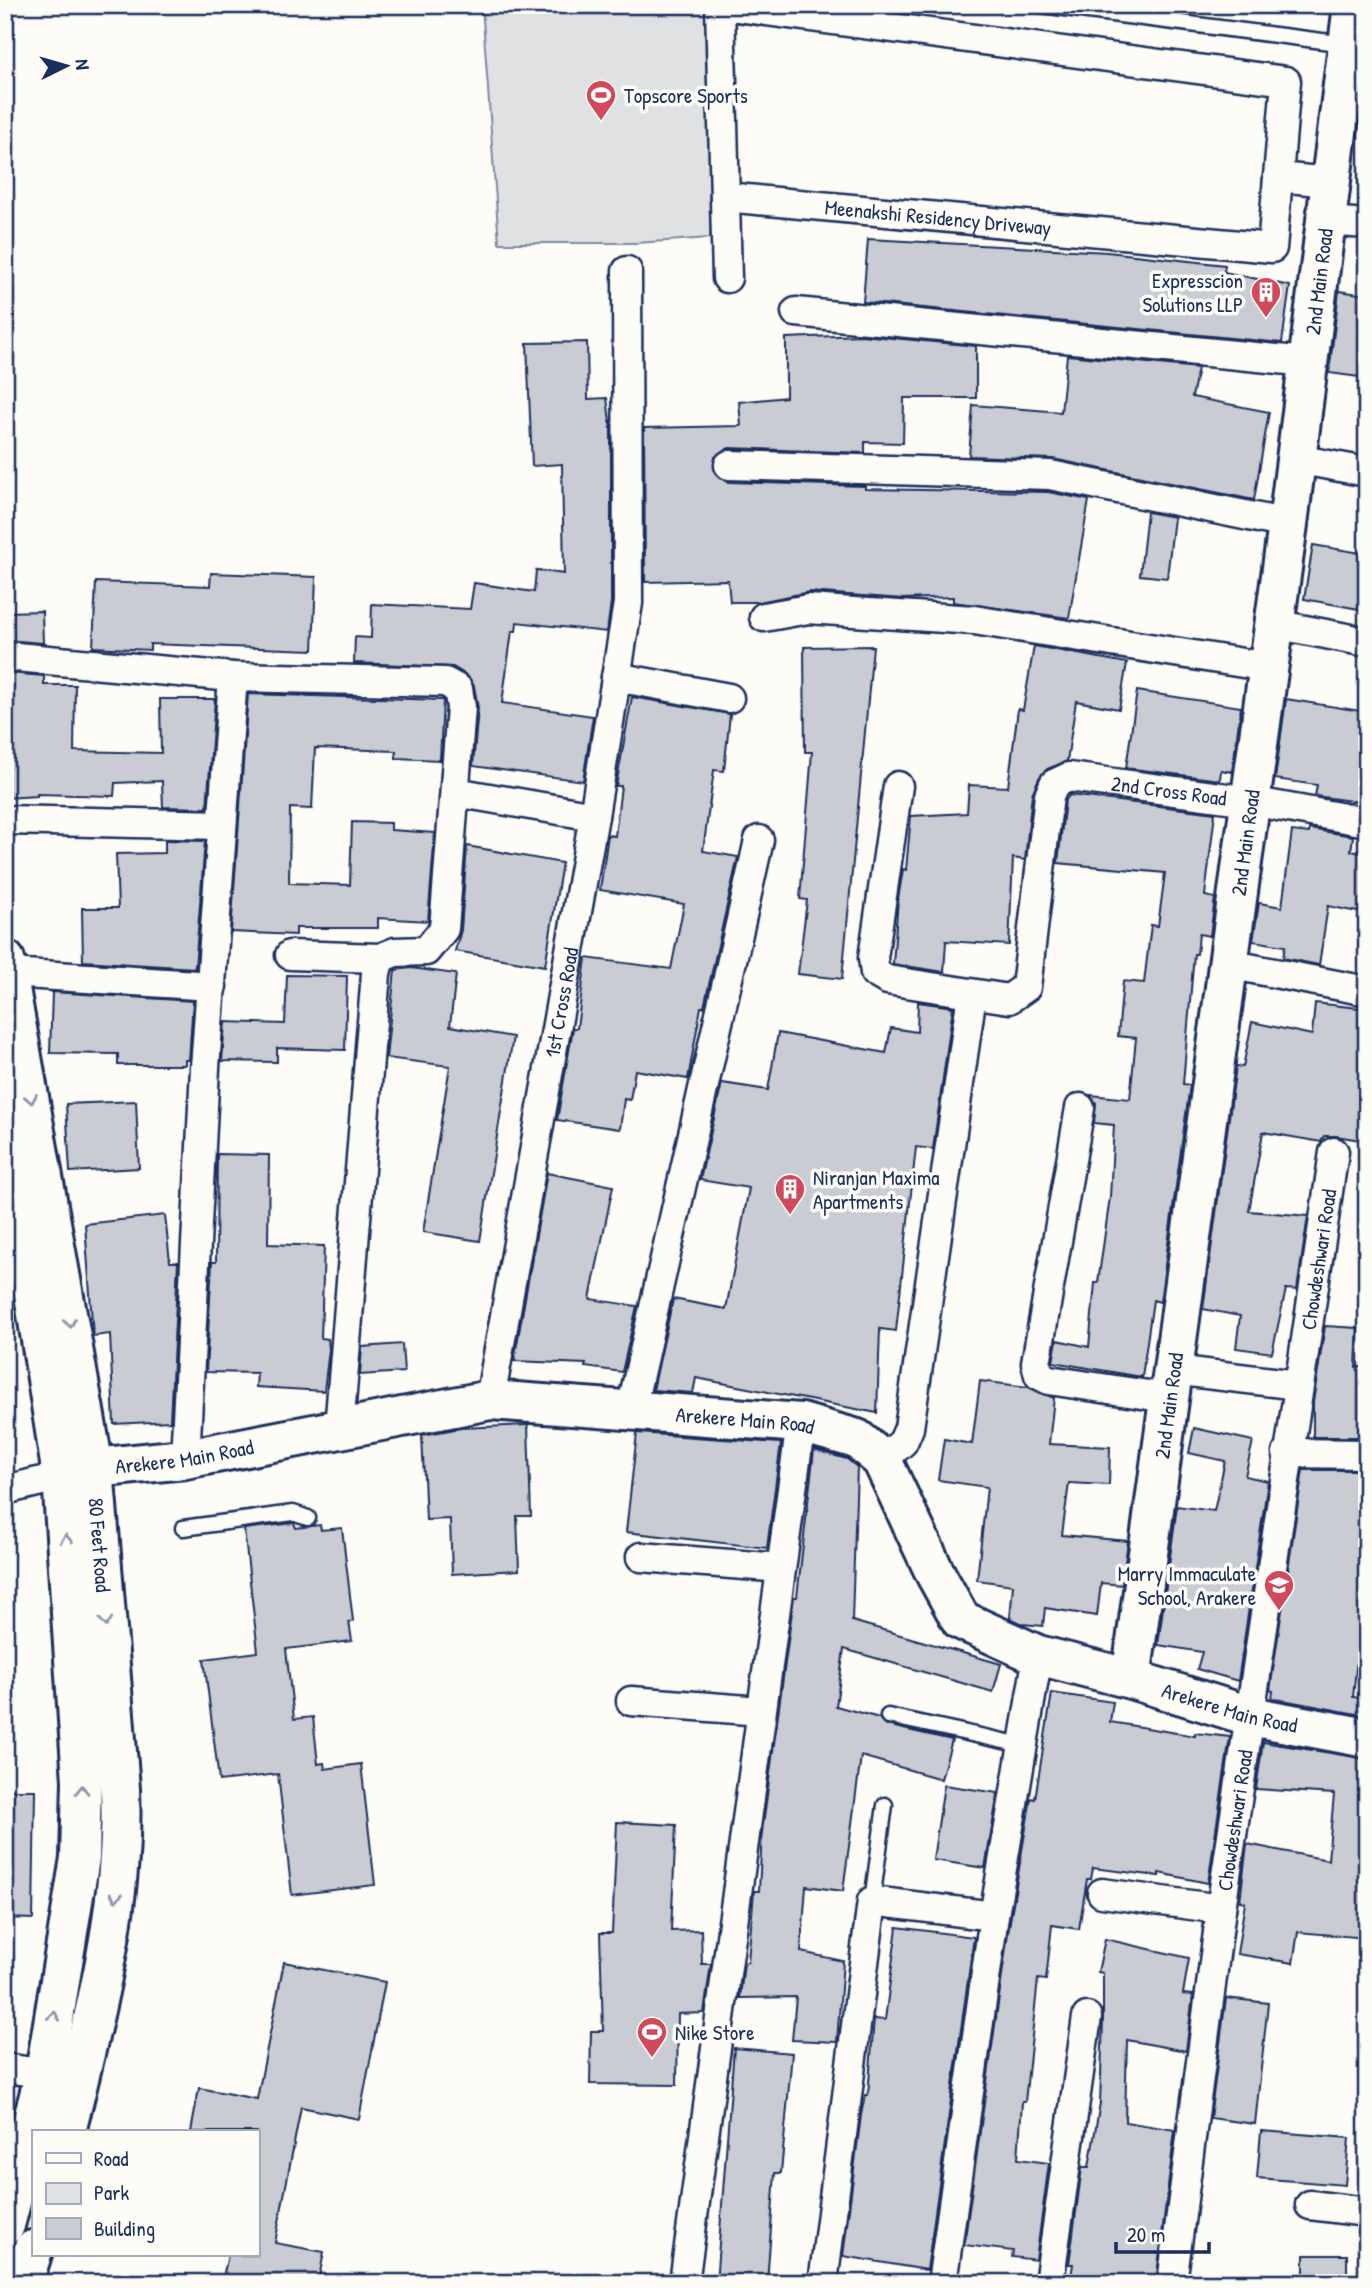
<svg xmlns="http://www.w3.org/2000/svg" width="1372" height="2288" font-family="'Patrick Hand',sans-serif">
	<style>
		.green { fill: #e0e1e3; stroke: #7e88a0; stroke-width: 2 }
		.building { fill: #c9ccd3; stroke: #1b2f5e; stroke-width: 2 }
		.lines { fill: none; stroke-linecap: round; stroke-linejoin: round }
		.lane-casing { stroke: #1b2f5e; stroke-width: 19 }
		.street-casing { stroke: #1b2f5e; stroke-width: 33 }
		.secondary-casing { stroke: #1b2f5e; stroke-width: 44 }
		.lane { stroke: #fdfcf7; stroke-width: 14 }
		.street { stroke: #fdfcf7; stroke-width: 28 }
		.secondary { stroke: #fdfcf7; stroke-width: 38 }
		.oneway { stroke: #8c96aa }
		.labels { text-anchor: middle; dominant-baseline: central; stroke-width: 7; stroke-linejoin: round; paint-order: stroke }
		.poi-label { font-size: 21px; fill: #1b2f5e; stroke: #fdfcf7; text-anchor: start }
		.street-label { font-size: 21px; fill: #1b2f5e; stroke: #fdfcf7 }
	</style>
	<rect width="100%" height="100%" fill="#fdfcf7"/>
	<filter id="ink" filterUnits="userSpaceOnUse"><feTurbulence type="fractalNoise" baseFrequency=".0143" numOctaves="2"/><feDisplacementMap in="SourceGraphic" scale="14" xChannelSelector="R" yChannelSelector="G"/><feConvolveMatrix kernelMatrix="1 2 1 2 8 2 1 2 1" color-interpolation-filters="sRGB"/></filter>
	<g filter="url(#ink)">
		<!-- green -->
		<path class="green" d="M482,5H713L710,238L636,243H499Z"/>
		<!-- building -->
		<path class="building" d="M868,239L1107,252L1225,265L1224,272L1290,286L1282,343L863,302Z
			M1339,291L1367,295V378L1329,373Z
			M861,335L976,346V398H904L903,443L865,442V453L729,448L715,457V473L728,482L865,486V489L1048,492L1089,500L1069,618L953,602V597L903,599L809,592L759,602H730L728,580L645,582L644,428L741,426L739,402L786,397V338Z
			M587,342L588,399L607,398L611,429V602L607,632L517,622L516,631H512L502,703L593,716L583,781L473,766L478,708L474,686L466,675L453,667L354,663L355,637L371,638L372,604L470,609L474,583L534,592L536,570L564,574L562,464L532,466L527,343Z
			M1067,355L1198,368L1192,397L1269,412L1254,500L1053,459L969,456L973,405L1061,412Z
			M1147,512L1174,517L1167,578L1140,575Z
			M1313,545L1367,554L1359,609L1304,599Z
			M211,573L316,577L313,650L150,644V650L93,647L96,582L210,586Z
			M42,611L43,643L5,640V612Z
			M873,646L842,979L798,974L807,900L800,899L812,752H805L804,647Z
			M1034,646L1127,663L1119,709L1076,701L1067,761L1047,769L1039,778L1032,794L1025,860L1013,858L1009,945L946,941L944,972L893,964L898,899L903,869L906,870L911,816L967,813L969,785L1008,787L1018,709L1023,710Z
			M8,673L44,676V685H75L74,751L161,753L160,699H215L207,808L163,807L162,781L115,783L114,796L37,794V796L5,798V741L10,740Z
			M1137,691L1241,707L1232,772L1221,770L1220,780L1126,768Z
			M248,694L443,700L440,760L396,758V751L315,748L312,809L290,808L289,883L350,885L352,822L391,823V830L435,833L428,921L378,918V928H296V935L231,932Z
			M632,697L730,714L724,771L714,770L703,851L738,857L704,1007H701L688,1079L635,1070L630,1100L624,1099L620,1129L557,1120L573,1028H577L586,958L671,969L684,904L600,890L608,835L615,836L621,786H616Z
			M1286,699L1367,712V803L1315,796L1317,785L1275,779Z
			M1070,795L1215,813L1205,896L1215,898L1210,936L1199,934L1197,954H1194L1183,1084L1190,1085L1160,1302L1153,1300L1142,1377L1053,1362L1057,1340L1089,1347L1095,1283H1098L1110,1197L1114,1125L1094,1123L1096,1103L1090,1095L1130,1099L1136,1038L1118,1036L1123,981L1144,983L1151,925L1158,926L1165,873L1058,863L1065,800Z
			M1309,829L1353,836L1351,851L1367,854V914L1328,906L1319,965L1283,958L1285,946L1253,941L1259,903L1282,907L1292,831L1309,833Z
			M165,840L205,841L195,968L83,961L82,908H118L116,854L165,853Z
			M467,846L562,863L545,966L455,951L461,930Z
			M411,968L456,974L450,1026L513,1037L480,1241L423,1232L450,1066L386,1058L395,970Z
			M287,975L347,976L345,1050L277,1048V1062L222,1061L225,1022L285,1024Z
			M52,992L193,1001L189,1060H185V1065H118V1054L50,1053Z
			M918,1002L953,1007L933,1149L916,1147L896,1331L880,1329L877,1413L696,1378L693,1393L653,1390L673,1299L726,1309L749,1188L700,1180L722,1083L768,1090L778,1033L886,1053L891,1028L917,1032Z
			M1315,1003L1367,1009V1141L1336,1136H1324L1321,1142L1263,1132L1249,1211L1308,1216L1297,1290L1286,1289L1272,1353L1236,1348L1240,1316L1203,1309L1236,1066L1243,1067L1252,1022L1312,1035Z
			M136,1101L139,1168L70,1172L66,1104Z
			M217,1154L269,1155L268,1244L324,1246L321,1338L328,1339L329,1349L324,1391L256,1387L257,1373L206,1372L212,1262H216Z
			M547,1173L613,1186L590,1299L637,1306L622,1372L585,1367L586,1364L514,1361Z
			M165,1215L170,1262H178L170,1421L114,1424L110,1334L93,1336L85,1224Z
			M1325,1326L1358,1328L1356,1367H1367V1437H1313V1402Z
			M402,1344L404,1372L360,1375L362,1347Z
			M980,1381L1028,1387L1054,1398L1049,1444L1110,1447L1109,1485L1069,1483L1062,1535L1128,1541L1122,1585L1101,1583L1097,1616L1045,1608L1043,1626L1023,1624L1010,1618L1013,1585L977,1580L987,1487L938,1480L944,1439L972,1444Z
			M528,1425L531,1516H517L519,1570L452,1574L450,1519L426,1520L422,1435L461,1428Z
			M1194,1428L1253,1441L1245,1476L1268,1481L1238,1681L1197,1669L1202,1652L1158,1645L1177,1506L1214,1511L1225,1461L1189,1453Z
			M637,1433L781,1443L767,1548L626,1532Z
			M814,1450L847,1459L857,1467L852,1621L1001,1664L993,1692L844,1649L836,1706L879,1718L886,1725L952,1740L941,1779L861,1756L843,1891L806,1886L801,1952L843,1961L837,2042L792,2040L796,1997L740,1998L744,1963L748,1962L754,1891H759L762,1832L794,1597H797Z
			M1303,1470H1357L1361,1614H1367V1650H1358L1353,1697L1367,1699V1716L1272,1698L1273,1691L1270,1690Z
			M294,1523L296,1528L320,1525L321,1530L342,1528L353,1621L349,1622L352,1641L286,1649L294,1719L313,1717L318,1764L324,1763L325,1769L361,1764L375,1885L292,1895L278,1774L219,1781L204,1659L258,1652L244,1529Z
			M1052,1693L1113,1702L1110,1722L1195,1736V1733L1230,1737L1208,1883L1159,1873V1876L1093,1868L1091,1879H1087L1079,1929L1052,1925L1046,1980L1038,1979L1025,2102H1022L1018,2159L1049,2163L1036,2260L1012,2257L1013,2251L964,2245L1008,1933L1031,1798L1035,1799Z
			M1263,1742L1367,1759V1938L1298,1932L1293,1963L1237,1954L1245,1902L1240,1901L1247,1844L1328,1860L1334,1794L1256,1789Z
			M944,1785L998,1793L985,1868L933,1860Z
			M5,1790H35L33,1919L5,1918Z
			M617,1822L676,1825L671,1931L701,1930L702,1964H711L704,2013L678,2014L677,2085L590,2084L591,2031H603L600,1933H612Z
			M897,1927L974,1937L927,2270L843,2256L861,2115L865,2095H868L874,2019L885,2020Z
			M1105,1939L1189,1958L1183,1994L1193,1995L1186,2051L1127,2040L1125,2122L1175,2130L1156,2283H1070L1073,2264H1069L1082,2167H1089L1100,2103L1103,2019V1973L1098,1972Z
			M284,1962L385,1982L359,2119L301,2107L275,2243L324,2252L318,2283H222L228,2255H257V2132H191L199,2088L257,2099Z
			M1226,1998L1268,2003L1255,2124L1210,2118Z
			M734,2048L792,2053L781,2173H775L767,2283H716Z
			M1261,2131L1349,2138L1345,2185L1257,2178Z
			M1304,2255H1347V2283H1304Z"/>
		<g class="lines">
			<!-- lane casing -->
			<g class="lane-casing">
				<path id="lane" d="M1041,5L1346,44
					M183,1528L293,1513L308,1518
					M888,1716L1022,1745
					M872,1901L885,1805"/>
			</g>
			<!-- street casing -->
			<g class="street-casing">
				<g id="street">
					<path d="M720,5L727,278"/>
					<path d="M722,5L1286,81L1278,177"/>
					<path id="s1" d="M725,197L1272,248L1278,177L1330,182"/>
					<path d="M1327,221L1367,224"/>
					<path d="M796,312L1308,362"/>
					<path d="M1296,459L1367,472"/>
					<path d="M729,465L1050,475L1288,524"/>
					<path d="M764,617L808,609L974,620L1268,667"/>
					<path d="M1274,624L1367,642"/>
					<path d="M5,656L233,677L445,682L458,689L461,707L444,929L426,951L395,952L380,958L290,955"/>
					<path d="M616,677L729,698"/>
					<path id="s2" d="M898,786L873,958L875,973L887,980L1009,999L1026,987L1049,796L1054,784L1069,777L1250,801L1367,822"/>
					<path d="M455,792L594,816"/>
					<path d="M5,820L222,825"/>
					<path d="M1228,964L1367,991"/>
					<path d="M9,973L212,986"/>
					<path d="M1080,1108L1036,1363L1039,1375L1049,1380L1168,1398"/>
					<path d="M1173,1370L1298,1385"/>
					<path id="s3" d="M490,1400L594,816L628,603L627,271"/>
					<path d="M631,1410L759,840"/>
					<path d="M339,1429L376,973L380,958"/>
					<path d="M1287,1453L1367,1454"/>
					<path d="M185,1459L205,1068L233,677"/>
					<path d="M882,1460L903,1442L909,1428L972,994"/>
					<path d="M5,1490L62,1476"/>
					<path d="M641,1557L781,1568"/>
					<path d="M631,1701L761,1711"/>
					<path d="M1102,1893L1221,1909"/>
					<path d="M5,2068L61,2076"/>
					<path d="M1310,2205L1367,2212"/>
					<path d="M684,2283L801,1423"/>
					<path d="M823,2283L872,1901L994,1916"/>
					<path d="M942,2283L994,1916L1038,1655"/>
					<path d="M1049,2283L1087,2017"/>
					<path id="s4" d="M1172,2283L1221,1909L1334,1152"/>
				</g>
			</g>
			<!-- secondary casing -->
			<g class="secondary-casing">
				<g id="secondary">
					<path id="s5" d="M5,960L94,1468L120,1789C125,1906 93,2020 66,2132"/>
					<path d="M5,1106L62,1476L82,1781L80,1858L45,2073L5,2225"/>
					<path id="s6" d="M62,1476L94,1468L185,1459L490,1400L801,1423L857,1439L882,1460L935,1573L961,1620L1038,1655L1131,1679L1250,1716L1367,1738"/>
					<path id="s7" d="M1131,1679L1288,524L1353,5"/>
					<path d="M23,2283L33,2250"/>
				</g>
			</g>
			<!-- lane -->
			<use href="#lane" class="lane"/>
			<!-- street -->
			<use href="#street" class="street"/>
			<!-- secondary -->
			<use href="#secondary" class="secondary"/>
		</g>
		<!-- one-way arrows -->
		<defs><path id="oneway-chevron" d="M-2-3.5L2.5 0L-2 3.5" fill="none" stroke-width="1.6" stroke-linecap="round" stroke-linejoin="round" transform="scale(1.75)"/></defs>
		<g class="oneway">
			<use href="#oneway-chevron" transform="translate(31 1099) rotate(80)"/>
			<use href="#oneway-chevron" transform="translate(70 1323) rotate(80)"/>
			<use href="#oneway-chevron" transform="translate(66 1539) rotate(-94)"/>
			<use href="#oneway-chevron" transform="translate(106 1622) rotate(86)"/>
			<use href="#oneway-chevron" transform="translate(82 1790) rotate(-90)"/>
			<use href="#oneway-chevron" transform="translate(116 1897) rotate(95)"/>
			<use href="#oneway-chevron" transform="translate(54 2016) rotate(-81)"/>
		</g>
	</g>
	<!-- icons -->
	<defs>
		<g id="stadium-pin" transform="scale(1.575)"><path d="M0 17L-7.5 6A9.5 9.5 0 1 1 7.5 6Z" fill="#d1495b" stroke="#fdfcf7"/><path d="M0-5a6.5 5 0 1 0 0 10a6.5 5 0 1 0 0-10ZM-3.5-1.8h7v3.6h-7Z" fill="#fff"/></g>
		<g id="building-pin" transform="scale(1.575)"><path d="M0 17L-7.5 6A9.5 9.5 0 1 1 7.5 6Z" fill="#d1495b" stroke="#fdfcf7"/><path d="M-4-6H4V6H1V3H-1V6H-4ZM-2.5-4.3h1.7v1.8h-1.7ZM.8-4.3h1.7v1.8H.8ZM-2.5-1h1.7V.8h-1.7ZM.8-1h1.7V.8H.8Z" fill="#fff"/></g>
		<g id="school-pin" transform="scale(1.575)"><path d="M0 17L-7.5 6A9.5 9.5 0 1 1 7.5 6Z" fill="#d1495b" stroke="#fdfcf7"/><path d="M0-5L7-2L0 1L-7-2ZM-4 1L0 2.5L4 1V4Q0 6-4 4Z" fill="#fff"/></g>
	</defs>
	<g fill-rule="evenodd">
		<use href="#stadium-pin" x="601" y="95"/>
		<use href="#building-pin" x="1266" y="292"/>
		<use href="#building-pin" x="790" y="1189"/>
		<use href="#school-pin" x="1279" y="1585"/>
		<use href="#stadium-pin" x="652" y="2032"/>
	</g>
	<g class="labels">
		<!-- poi labels -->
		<g class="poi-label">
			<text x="624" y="95">Topscore Sports</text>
			<text x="1243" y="280" text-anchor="end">Expresscion<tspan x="1243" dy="24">Solutions LLP</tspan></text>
			<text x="813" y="1177">Niranjan Maxima<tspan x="813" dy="24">Apartments</tspan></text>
			<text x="1256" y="1573" text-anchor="end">Marry Immaculate<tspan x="1256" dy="24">School, Arakere</tspan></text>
			<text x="675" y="2032">Nike Store</text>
		</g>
		<!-- street labels -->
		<g class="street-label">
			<text stroke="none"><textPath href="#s1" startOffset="214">Meenakshi Residency Driveway</textPath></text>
			<text stroke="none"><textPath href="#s7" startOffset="1410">2nd Main Road</textPath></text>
			<text stroke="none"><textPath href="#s2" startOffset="670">2nd Cross Road</textPath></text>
			<text stroke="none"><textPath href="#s7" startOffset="844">2nd Main Road</textPath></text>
			<text stroke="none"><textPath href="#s3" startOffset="404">1st Cross Road</textPath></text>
			<text stroke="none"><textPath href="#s4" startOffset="1034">Chowdeshwari Road</textPath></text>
			<text stroke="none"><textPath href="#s7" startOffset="276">2nd Main Road</textPath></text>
			<text stroke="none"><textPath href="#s6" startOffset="691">Arekere Main Road</textPath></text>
			<text stroke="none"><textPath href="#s6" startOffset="124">Arekere Main Road</textPath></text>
			<text stroke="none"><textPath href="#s5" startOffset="593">80 Feet Road</textPath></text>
			<text stroke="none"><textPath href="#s6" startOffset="1300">Arekere Main Road</textPath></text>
			<text stroke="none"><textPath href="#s4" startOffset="467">Chowdeshwari Road</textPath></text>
		</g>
	</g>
	<!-- margin -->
	<rect width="1372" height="2288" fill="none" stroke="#fdfcf7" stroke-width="28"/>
	<rect x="14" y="14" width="1344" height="2260" fill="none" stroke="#1b2f5e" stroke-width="2.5" filter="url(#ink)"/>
	<!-- legend -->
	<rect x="32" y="2130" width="228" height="126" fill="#fdfcf7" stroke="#a3aaba" stroke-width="2"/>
	<rect x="46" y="2153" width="35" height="10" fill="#fdfcf7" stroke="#a3aaba" stroke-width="2"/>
	<text x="94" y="2166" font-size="21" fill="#1b2f5e">Road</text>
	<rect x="46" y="2183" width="35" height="21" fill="#e0e1e3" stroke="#a3aaba" stroke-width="2"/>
	<text x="94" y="2200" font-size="21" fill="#1b2f5e">Park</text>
	<rect x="46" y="2218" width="35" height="21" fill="#c9ccd3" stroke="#a3aaba" stroke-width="2"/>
	<text x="94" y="2236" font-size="21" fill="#1b2f5e">Building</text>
	<!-- north arrow -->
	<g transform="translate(66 66) rotate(85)" stroke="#fdfcf7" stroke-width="5" paint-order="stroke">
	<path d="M0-5L12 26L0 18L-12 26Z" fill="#1b2f5e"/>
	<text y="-10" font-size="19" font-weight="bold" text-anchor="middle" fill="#1b2f5e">N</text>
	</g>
	<!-- scale -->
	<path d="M1116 2242v10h93v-10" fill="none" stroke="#1b2f5e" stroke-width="3.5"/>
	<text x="1127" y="2242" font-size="21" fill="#1b2f5e" stroke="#fdfcf7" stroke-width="5" paint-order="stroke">20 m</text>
</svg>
